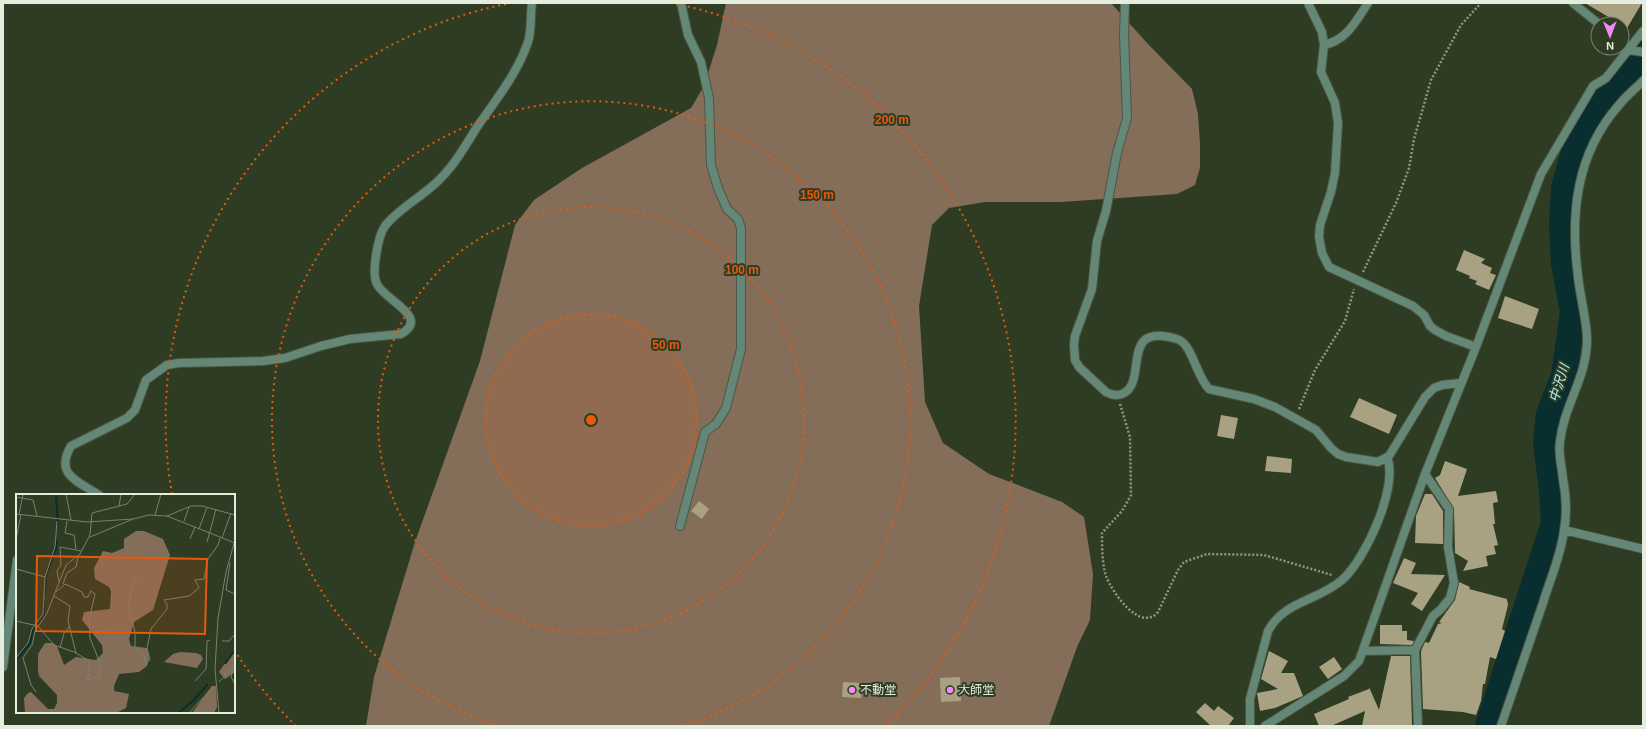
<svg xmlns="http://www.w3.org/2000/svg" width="1646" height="729" font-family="Helvetica,'Noto Sans JP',sans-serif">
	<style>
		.forest { fill: #846e5a }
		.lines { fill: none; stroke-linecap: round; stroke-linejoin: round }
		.river { stroke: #082e2f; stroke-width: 26 }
		.building { fill: #a9a282 }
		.minor-casing { stroke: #4b5841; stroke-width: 10 }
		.path { stroke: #8d9884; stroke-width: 2.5; stroke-dasharray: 2 2; stroke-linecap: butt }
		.minor { stroke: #658778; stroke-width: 8 }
		.ring { fill: none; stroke: #e8590c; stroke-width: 2; stroke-dasharray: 2 4 }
		.poi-dot { fill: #f08bf6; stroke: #2e3c23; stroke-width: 1.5 }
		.labels { text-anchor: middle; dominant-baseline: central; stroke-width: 4; stroke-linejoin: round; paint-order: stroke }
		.poi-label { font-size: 12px; fill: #e5eede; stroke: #2e3c23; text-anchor: start }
		.water-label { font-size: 13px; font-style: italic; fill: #abf3f5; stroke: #2e3c23 }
		.inset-river { fill: none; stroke: #082e2f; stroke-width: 2 }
		.inset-road { fill: none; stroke: #77836e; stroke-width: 1 }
		.view { fill: #e8590c; fill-opacity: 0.15; stroke: #e8590c; stroke-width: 2 }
		.inset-edge { fill: none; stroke: #e5eede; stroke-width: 2 }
		.centre { fill: #e8590c; stroke: #2e3c23; stroke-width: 2 }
		.ring-label { font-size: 12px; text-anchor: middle; font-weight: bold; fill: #e8590c; stroke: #2e3c23; stroke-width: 4; stroke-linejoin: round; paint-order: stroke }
	</style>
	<rect width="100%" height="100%" fill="#2e3c23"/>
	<!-- forest -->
	<path class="forest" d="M726,3H1111L1148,44L1192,89L1198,114L1200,144V168L1195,185L1177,194L1061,202H985L949,208L932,225L919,306L925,402L943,443L989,474L1062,502L1084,517L1093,574L1090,620L1077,647L1049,726H366L374,677L415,542L480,361L515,225L534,200L582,168L691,108L704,86L717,45Z"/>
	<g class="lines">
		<!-- river -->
		<path class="river" d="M1488,726L1554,523L1552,492L1546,441L1549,414L1564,376L1573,312L1564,263L1562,224L1564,188L1574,152L1607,94L1643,54"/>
	</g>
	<!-- building -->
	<path class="building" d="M1585,3H1642L1627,28Z
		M1464,250L1485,259L1481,263L1492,268L1490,273L1496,275L1489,290L1475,284L1477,281L1469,278L1470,276L1456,270Z
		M1505,296L1539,309L1532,329L1498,318Z
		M1359,398L1397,415L1389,434L1350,417Z
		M1221,415L1238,418L1234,439L1217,436Z
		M1267,456L1292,459L1291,473L1265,471Z
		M1445,461L1467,469L1458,496L1496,491L1498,502L1493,503L1495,524H1493L1498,545L1494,546L1496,554L1486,556L1488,566L1463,571L1468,561L1455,553L1454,509L1435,478L1440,475Z
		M1425,494H1432L1443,511V544L1415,543L1416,516Z
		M699,501L709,509L702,519L691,511Z
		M1404,558L1416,563L1411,574L1445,575L1422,611L1411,604L1418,593L1393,583Z
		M1459,582L1470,587L1469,589L1507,599L1508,605L1502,629L1505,631L1496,659L1490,657L1485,684H1483L1481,701L1476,715L1463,712L1423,709L1421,651L1425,642L1429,643L1438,624L1442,623L1439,622L1455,600Z
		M1380,625H1402V631H1407V640L1414,641L1412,645L1380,644Z
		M1269,651L1288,661L1281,673H1294L1303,696L1275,708L1260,711L1257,693L1278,689L1261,679Z
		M1391,656H1410L1412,726H1362L1365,711L1331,726H1319L1314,714L1349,699L1348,697L1369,689V687L1379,710Z
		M1334,657L1342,669L1328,679L1319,667Z
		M960,677L961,701L941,702L940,678Z
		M843,682L862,683L861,698L842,697Z
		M1205,703L1214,711L1218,706L1234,718L1228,726H1211L1196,712Z"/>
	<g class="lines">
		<!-- minor casing -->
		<g class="minor-casing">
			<path id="minor" d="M1125,3L1124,35L1127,118L1117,153L1106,211L1097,241L1092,289L1075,336L1074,345L1075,360L1079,367L1106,392C1112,395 1118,397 1124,393C1148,380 1119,321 1177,339C1192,343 1196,376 1209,389L1254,399L1275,407L1316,430L1331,448L1338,454L1346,457L1378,462L1389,456L1425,397L1434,388L1442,385L1461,383
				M1308,3L1322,32L1324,45L1321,72L1335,103L1338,123L1335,173L1331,192L1320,225L1319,237L1322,253L1329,267L1413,306L1424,315L1430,326L1435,330L1446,336L1476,347
				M1573,3L1599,24
				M1622,43L1629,50L1643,52
				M1324,45C1347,40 1356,21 1368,3
				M99,495C78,481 54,475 71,446L127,418L135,410L146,380L167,365L179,363L263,361L285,358L321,346L350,339L401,334C431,317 384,300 377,284C371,273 378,236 385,226C400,207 424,196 440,179C455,164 466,145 477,127C496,100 517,74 528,42C532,29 530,16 532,3
				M680,526L705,432L716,424L726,408L741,349V228L738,219L727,209L718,188L711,165L709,98L701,62L688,35L681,3
				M1564,530L1643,549
				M1363,651L1415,650
				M3,667L17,560
				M1250,726V699L1268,631C1284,601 1318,601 1342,580C1365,560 1399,487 1387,457
				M1265,726L1344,676L1359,661L1425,474L1476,347L1541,174L1593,86L1606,78L1643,31
				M1418,726L1415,650L1433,616L1441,609L1450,598L1454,583L1448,547L1449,509L1425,474
				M1501,726C1515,685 1529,644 1543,603C1550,580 1561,555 1564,531C1567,515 1566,495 1563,479C1562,467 1558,454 1560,442C1564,404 1588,377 1587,337C1586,316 1580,296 1578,276C1570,214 1576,154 1619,105C1626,96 1635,89 1643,81"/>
		</g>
		<!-- path -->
		<path class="path" d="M1363,272L1396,203L1409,168L1414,139L1431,80L1461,25L1481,3
			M1120,404L1130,437L1131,495L1122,511L1102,533C1102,547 1102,563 1106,576C1112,592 1140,633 1158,612L1178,570L1184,562L1207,554L1264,555L1332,575
			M1299,409L1315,370L1345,321L1354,289"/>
		<!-- minor -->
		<use href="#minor" class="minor"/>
	</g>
	<!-- distance rings -->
	<circle cx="591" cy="420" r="106" fill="#e8590c" fill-opacity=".12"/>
	<g class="ring">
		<circle cx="591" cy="420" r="106"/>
		<circle cx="591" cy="420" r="213"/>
		<path d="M500 726A319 319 0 1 1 682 726"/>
		<path d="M296 726A425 425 0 0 1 235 651M172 494A425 425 0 0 1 506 4M676 4A425 425 0 0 1 886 726"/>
	</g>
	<!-- markers -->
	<g class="poi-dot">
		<circle cx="852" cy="690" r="4"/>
		<circle cx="950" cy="690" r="4"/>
	</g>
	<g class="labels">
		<!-- poi labels -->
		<g class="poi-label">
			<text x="860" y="690">不動堂</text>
			<text x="958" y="690">大師堂</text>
		</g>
		<!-- water labels -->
		<g class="water-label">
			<text transform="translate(1559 383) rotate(-73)">中沢川</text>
		</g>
	</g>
	<!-- overview -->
	<g transform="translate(16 494)">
		<rect width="219" height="219" fill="#2e3c23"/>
		<path d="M120,37H128L147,45L154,61L137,116L118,128L113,145L115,152L131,154L133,165L131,172L123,178L103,180L98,192V197L113,200L110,214L102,218L9,219L8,204L12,199L15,198L32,215H38L41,209V201L23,182L22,177V160L29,149H37L41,152L48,171L60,163L80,166L87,159L86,151L66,126L68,118L94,115L95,97L93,93L79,85L78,74L87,57L96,59L108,54V45ZM219,154V178L209,185L203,178ZM164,158L180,159L185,161L187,165L181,174L148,168L157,160ZM196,192H200L201,213L198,219H176Z" fill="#846e5a"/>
		<path class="inset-river" d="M40,0L42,31M29,100L30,83L40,54L41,46M0,166L14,149L17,136L28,122V107M209,170L219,156M162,219L177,207L192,190"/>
		<path class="inset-road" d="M50,0L55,26M0,3L17,6L21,22M103,12L105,0M0,20L71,28L117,25L133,21L151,22L175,12H186L219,21M3,21L7,0M139,21L145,0M151,22L219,49M51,27L49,39L58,41L60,55M168,27L173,13M183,35L191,13M74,43L117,25M206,44L215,19M0,45L5,21M174,45L179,33M191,48L200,15M214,69L210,96L219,100M0,75L29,83M120,85L114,103L113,115L119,138V155L129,163L128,168L130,170M43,88L41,77L45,71L44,53L65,57M47,90L51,79L60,73L62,62M38,102L54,112L52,127L60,159M0,127L22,132L38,151L58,158L72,166L74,175L71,186L83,183L84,169L74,144L73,126L79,100L75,97L72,103H68L66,98L49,90L40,98M206,147H213L219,140M44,154L48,139L53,133M0,164L12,149L16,135L27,120L29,83L39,53L41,27M130,170L134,165L131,154L135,135L151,115V110L148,106L173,102L183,94L179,86L188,85L192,65L202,51L204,44M217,174L215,183L219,190M179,187L190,175L191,147L194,146M203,188L219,171M20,198L15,191L7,164L16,151L19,137L31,119L50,71L64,60L74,41L76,19L111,10L119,0M173,219L197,193M203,219L199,175L202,124L210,78L219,46"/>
		<path class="view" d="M21,62L191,65L189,140L20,137Z"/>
		<rect width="219" height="219" class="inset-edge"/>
	</g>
	<circle cx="591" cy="420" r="6" class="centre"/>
	<g class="ring-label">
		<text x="892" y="124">200 m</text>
		<text x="817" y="199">150 m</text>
		<text x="742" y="274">100 m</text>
		<text x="666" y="349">50 m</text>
	</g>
	<!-- border -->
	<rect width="1646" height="729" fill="none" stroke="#e5eede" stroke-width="8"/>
	<!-- north arrow -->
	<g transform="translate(1610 36) rotate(179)"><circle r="19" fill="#2e3c23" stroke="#77836e"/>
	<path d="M0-3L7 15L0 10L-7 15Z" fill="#f08bf6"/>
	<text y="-6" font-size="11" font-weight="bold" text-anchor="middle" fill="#e5eede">N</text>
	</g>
</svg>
